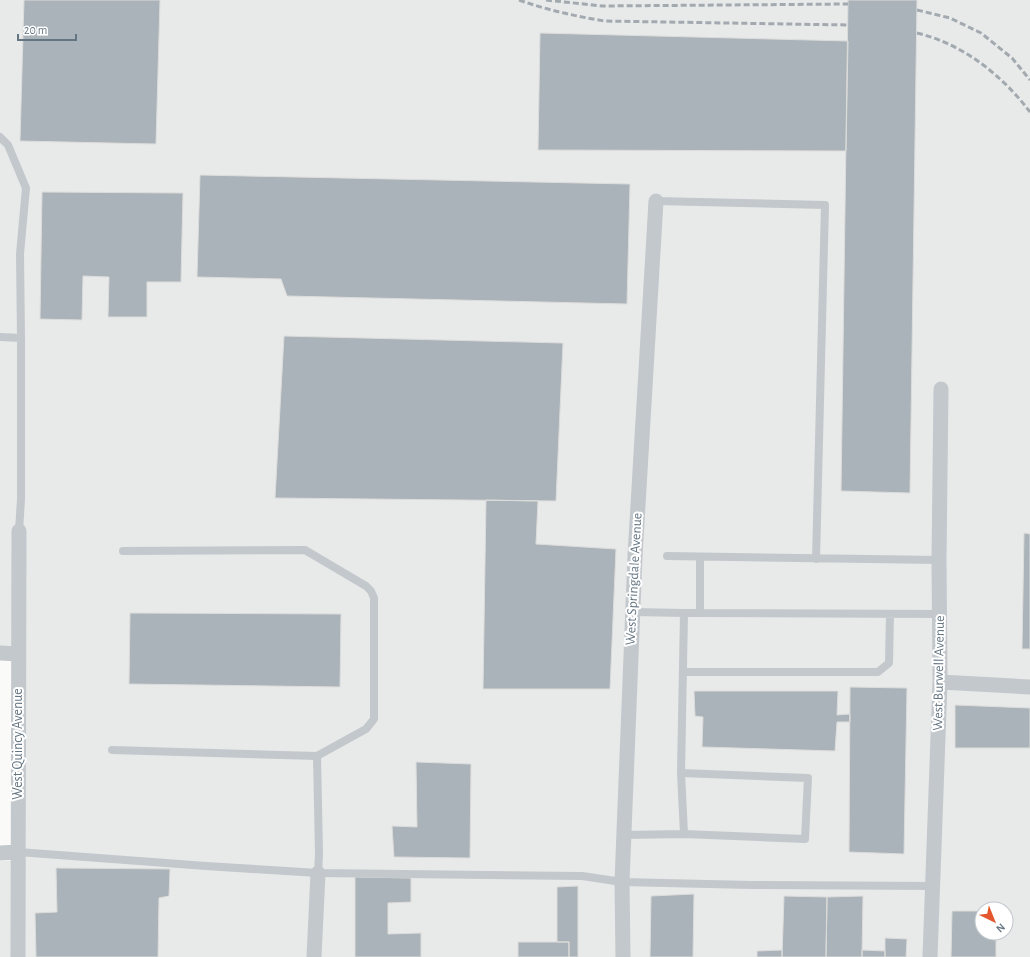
<svg xmlns="http://www.w3.org/2000/svg" width="1030" height="957" font-family="'Alegreya Sans',sans-serif">
	<style>
		.built { fill: #e8e9e9; fill-rule: evenodd }
		.building { fill: #aab3b9; stroke: #dcdcda }
		.lines { fill: none; stroke-linecap: round; stroke-linejoin: round }
		.service { stroke: #c3c8cc; stroke-width: 8 }
		.minor { stroke: #c3c8cc; stroke-width: 15 }
		.rail { stroke: #a2aab0; stroke-width: 3; stroke-dasharray: 6 3; stroke-linecap: butt }
		.labels { text-anchor: middle; dominant-baseline: central; stroke-width: 4; stroke-linejoin: round; paint-order: stroke }
		.street-label { font-size: 14px; fill: #657683; stroke: #fff }
	</style>
	<rect width="100%" height="100%" fill="#fafaf8"/>
	<!-- built -->
	<path class="built" d="M0,0H1030V957H0V861L26,860L25,648H0ZM982,909H1006V933H982Z"/>
	<!-- building -->
	<path class="building" d="M24,0H160L156,144L20,141Z
		M848,0H917L910,493L841,491Z
		M540,33L848,41L846,151L538,150Z
		M200,175L630,184L627,304L287,296L281,279L197,277Z
		M42,192L183,193L181,282H147V317H108L109,277L83,276L82,320L40,319Z
		M284,336L563,343L556,501L275,498Z
		M486,500L538,501L536,544L616,549L610,689H483Z
		M1024,533L1030,534V649H1022Z
		M130,613L341,614L340,687L129,684Z
		M850,687L907,688L904,854L849,852Z
		M694,691H838L837,715L850,714V722H837L835,751L702,747L703,717L695,716Z
		M955,705L1030,708V748H955Z
		M416,762L471,764L470,858L394,857L392,826L417,827Z
		M56,868L170,869L169,896L159,898L158,957H36L35,913L57,912Z
		M355,877L411,878V902L388,903V934L421,933V957H355Z
		M578,886V957H569V942H557V887Z
		M694,894L693,957H650L651,896Z
		M784,896L827,897L826,957H782Z
		M863,896L862,957H826L827,897Z
		M952,911H982V933H996V957H951Z
		M885,938L907,939L906,957H885Z
		M518,942H569V957H518Z
		M782,950V957H757V951Z
		M862,950L885,951V957H862Z"/>
	<g class="lines">
		<!-- service -->
		<path class="service" d="M0,137L8,145L26,188L20,254L21,338L0,337
			M656,201L825,205L816,559
			M19,531L21,499V338
			M123,551L305,550L366,586L371,591L374,598V719L366,729L317,756L319,854L318,873
			M667,556L939,560
			M633,612L684,613
			M700,613L940,614
			M683,672H878L889,663L890,614
			M112,750L317,756
			M681,773L808,778L805,839L684,834
			M624,835L684,834L681,773L684,613H700V557
			M18,852L206,866L318,873L582,876L622,882L751,885L933,886"/>
		<!-- minor -->
		<path class="minor" d="M0,653L18,654
			M940,682L1030,687
			M0,853L18,852
			M18,957L19,531
			M314,957L318,873
			M623,957L622,882L635,556L656,201
			M930,957L940,682L939,560L941,389"/>
		<!-- rail -->
		<path class="rail" d="M519,0C547,10 575,16 604,21L848,25
			M546,0L602,6L848,4
			M917,10L950,18L981,33L1012,58L1030,80
			M917,33C963,44 1002,75 1030,112"/>
	</g>
	<g class="labels">
		<!-- street labels -->
		<g class="street-label">
			<text transform="translate(634 579) rotate(-87)">West Springdale Avenue</text>
			<text transform="translate(939 673) rotate(-89)">West Burwell Avenue</text>
			<text transform="translate(18 744) rotate(-90)">West Quincy Avenue</text>
		</g>
	</g>
	<!-- north arrow -->
	<g transform="translate(994 921) rotate(137)"><circle r="19" fill="#ffffff" stroke="#c1c8cd"/>
	<path d="M0-3L7 15L0 10L-7 15Z" fill="#e4572e"/>
	<text y="-6" font-size="11" font-weight="bold" text-anchor="middle" fill="#657683">N</text>
	</g>
	<!-- scale -->
	<path d="M18 34v6h58v-6" fill="none" stroke="#657683" stroke-width="2"/>
	<text x="24" y="34" font-size="12" fill="#657683" stroke="#ffffff" stroke-width="3" paint-order="stroke">20 m</text>
</svg>
